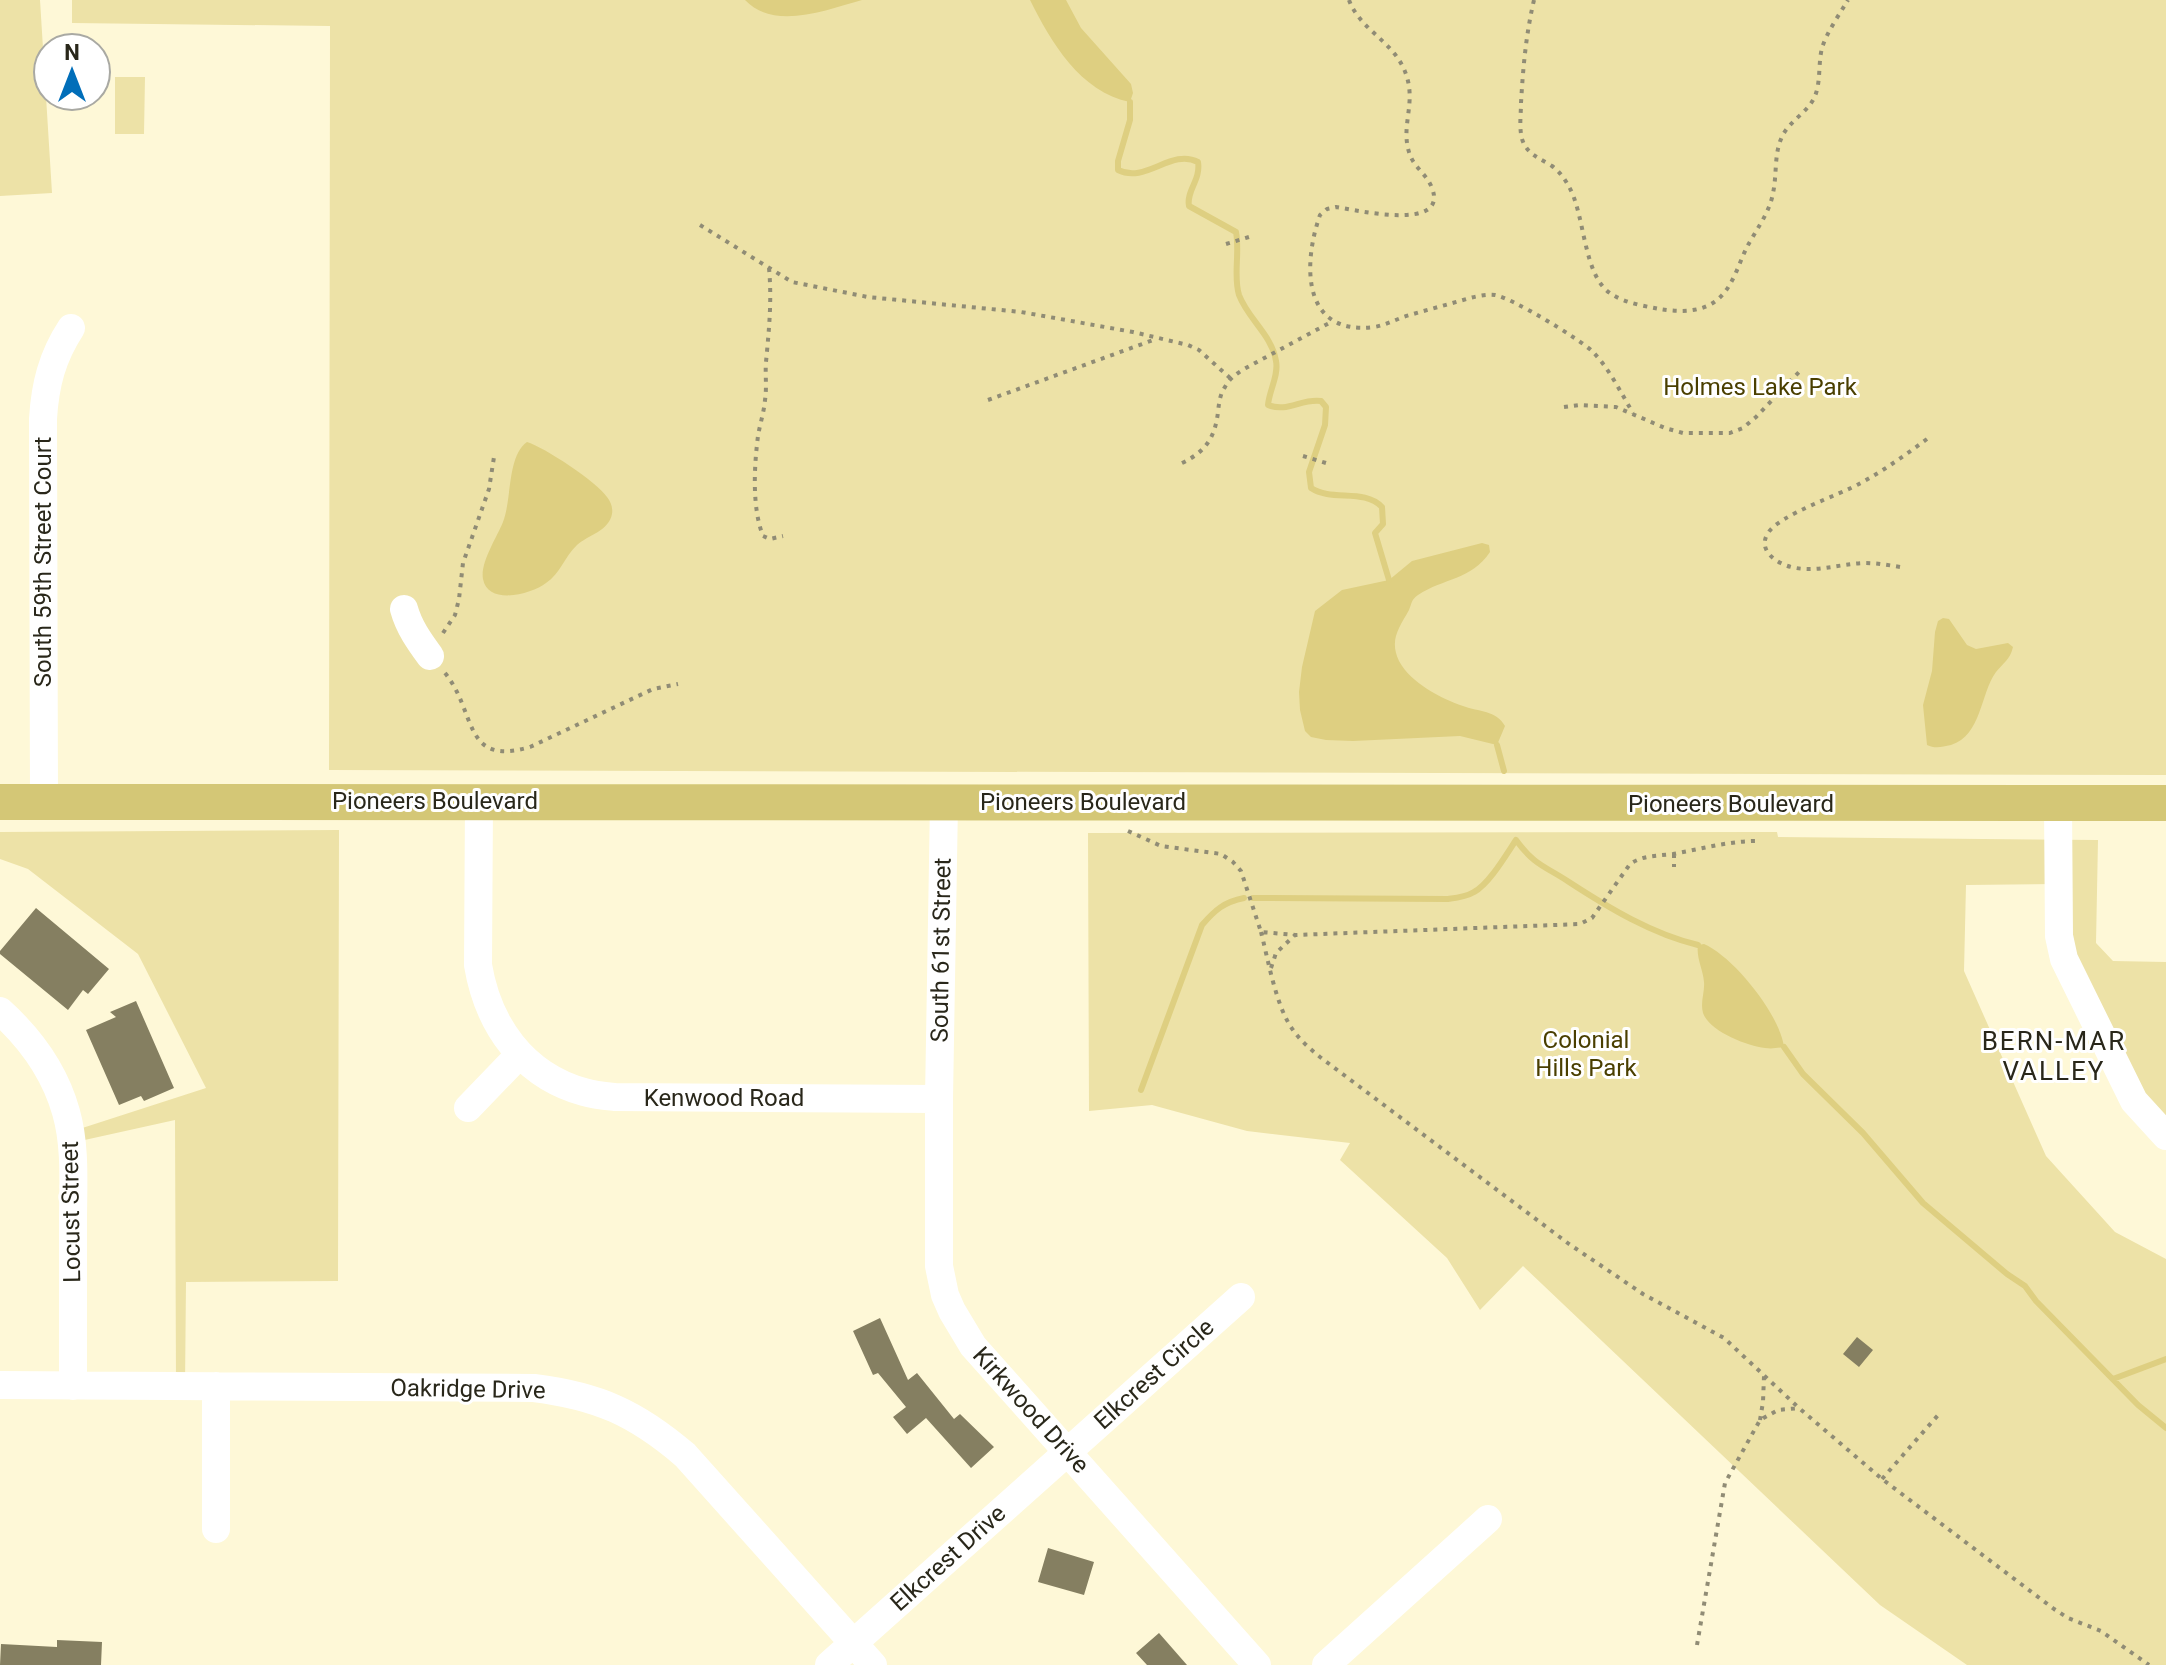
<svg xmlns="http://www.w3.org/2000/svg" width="2166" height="1665" font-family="Roboto,sans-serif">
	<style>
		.green { fill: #ede2a7 }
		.water { fill: #decf81 }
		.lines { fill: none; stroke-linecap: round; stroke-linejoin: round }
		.stream { stroke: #decf81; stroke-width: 6 }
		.building { fill: #857f61 }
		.path { stroke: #908c75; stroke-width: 4; stroke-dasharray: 4 6; stroke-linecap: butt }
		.minor { stroke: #fff; stroke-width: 28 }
		.major { stroke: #d4c776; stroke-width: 36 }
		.labels { text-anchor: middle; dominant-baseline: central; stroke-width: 6; stroke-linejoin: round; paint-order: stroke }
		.park-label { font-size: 24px; fill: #4a3f00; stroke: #fff }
		.street-label { font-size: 24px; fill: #29271a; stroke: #fff }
		.neighbourhood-label { font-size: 26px; letter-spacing: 2px; fill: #29271a; stroke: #fff }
	</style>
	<rect width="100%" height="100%" fill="#fef8d7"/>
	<!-- green -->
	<path class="green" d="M0,0H40L52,193L0,196Z
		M72,0H2166V775L329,770L330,26L72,23Z
		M115,77H145L144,134H115Z
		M339,830L338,1281L186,1282L185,1386H176L175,1120L71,1143L70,1132L206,1088L138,954L28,869L0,859V832Z
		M1777,832L1778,837L2098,840L2096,943L2113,961L2166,962V1136L2070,975L2058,884L1966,885L1964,971L2046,1156L2115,1232L2166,1259V1665H1967L1880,1605L1523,1266L1480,1310L1447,1258L1340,1160L1350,1143L1247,1131L1152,1105L1089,1111L1088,833Z"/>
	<!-- water -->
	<path class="water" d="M745,0H862C826,10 774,31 745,0Z
		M1030,0H1066L1081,28L1131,84L1133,93L1130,102C1080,92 1051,42 1030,0Z
		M527,442C544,447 597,482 607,497C611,502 613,508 612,514C609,531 588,535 577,545C565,556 560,574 546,583C532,594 488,606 483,579C480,563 497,537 503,522C512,499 507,456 527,442Z
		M1482,543L1489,545L1490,552C1471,580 1444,578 1418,595C1411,600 1412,603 1409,610C1399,628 1389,640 1399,661C1411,683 1440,698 1463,706C1479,712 1496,710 1505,726L1497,745L1460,736L1353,741L1326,740L1311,737L1305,731L1300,710L1299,692L1302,667L1315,611L1342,590L1389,580L1412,561Z
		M1943,618L1949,619L1967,645L1976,649L2008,643L2013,647C2010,660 2003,663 1996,672C1980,694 1982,735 1951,745C1942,747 1935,749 1927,745L1923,705L1932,671L1935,632L1938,621Z
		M1704,944C1734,957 1780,1015 1784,1047C1777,1048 1772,1049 1765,1048C1747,1046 1709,1031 1703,1013C1700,1002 1705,992 1704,982C1703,969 1696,958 1698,945Z"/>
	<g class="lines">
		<!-- stream -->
		<path class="stream" d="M1130,102V120L1118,161V170C1146,184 1171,148 1198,162C1201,180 1186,191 1189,206L1236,232C1240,253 1233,276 1239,295C1248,319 1272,335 1276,361C1279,375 1269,391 1268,405C1287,413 1302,398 1321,401L1326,407L1325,425L1309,472L1311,488C1332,502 1364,488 1382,507L1383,524L1375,533L1389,580
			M1497,745L1504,771
			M1253,898L1448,899C1456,898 1466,897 1474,892C1489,884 1506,855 1516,840C1535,866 1545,866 1569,882C1609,908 1652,934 1698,945
			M1784,1047L1803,1074L1863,1133L1923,1203L2007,1274L2025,1286L2036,1301L2138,1405L2166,1428
			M1141,1090L1202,925C1215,910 1224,902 1244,898
			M2113,1379L2166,1359"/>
	</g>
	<!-- building -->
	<path class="building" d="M36,908L109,969L88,994L83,990L68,1010L0,954V951Z
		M136,1001L174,1088L144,1101L141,1096L119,1105L86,1030L116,1017L110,1012Z
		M880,1318L908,1380L917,1373L954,1419L960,1414L994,1447L971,1468L926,1418L907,1434L893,1417L906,1407L878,1373L873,1375L853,1331Z
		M1857,1337L1873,1350L1859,1367L1843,1354Z
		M1048,1548L1094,1562L1084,1595L1038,1582Z
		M1159,1633L1187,1665H1147L1136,1653Z
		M57,1640L102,1642L101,1665H0L1,1644L57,1647Z"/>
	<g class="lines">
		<!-- path -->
		<path class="path" d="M1349,0C1359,28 1390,40 1403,67C1419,100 1400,123 1409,152C1413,167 1427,174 1432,188C1449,232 1356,210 1336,207L1327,209L1320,215C1303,263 1301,336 1374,327C1387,325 1398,318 1410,315C1430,309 1450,304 1470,298C1478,296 1487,294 1495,295C1512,298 1578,338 1592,351C1609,368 1621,393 1633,413
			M1534,0C1526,34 1523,68 1521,103C1521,114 1519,127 1522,139C1527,155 1540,158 1552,166C1559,171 1564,178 1568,185C1586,214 1582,278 1613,295C1626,303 1644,306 1659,309C1678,312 1701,313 1717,300C1733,287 1738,265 1747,247C1756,230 1770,212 1773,193C1777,175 1774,156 1781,139C1788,121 1808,113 1815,96C1821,81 1818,64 1822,48C1827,32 1839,15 1848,0
			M700,225L792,282L868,297L1021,312L1133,332L1188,345L1199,350L1230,378
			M1226,244L1249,237
			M769,268C772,300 769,330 766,362C765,374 767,387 765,400C764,412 760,424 758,436C754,467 752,508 763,536L770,539L783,536
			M988,400L1156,339
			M1564,407L1579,405L1616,407L1665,428L1683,433H1730L1743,428L1756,417L1799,372
			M1303,456L1326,463
			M1182,463C1205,452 1215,438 1218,412C1219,403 1220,394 1225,387C1229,379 1236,374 1244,369L1333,321
			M1900,567C1888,565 1876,563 1864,563C1838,564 1816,573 1791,567C1776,563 1757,550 1768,533C1779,515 1839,495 1859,484C1885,470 1908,453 1931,436
			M443,633L455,615L459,599L463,563L489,489L494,457
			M445,673C477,712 462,767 530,747L653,689L678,684
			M1128,831L1161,846L1221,854L1233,862L1241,871L1261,932L1295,935L1580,924L1592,918L1630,864C1643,855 1658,856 1673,854C1701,849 1728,841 1757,841
			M1674,854V867
			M1261,932C1268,959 1276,1007 1293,1030C1300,1040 1310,1049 1320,1057L1569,1244L1643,1294L1724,1338L1799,1408L1882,1479L2054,1609L2068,1618L2101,1631L2149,1665
			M1271,968L1276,953L1295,935
			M1760,1420L1763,1402L1764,1376
			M1882,1479L1939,1414L1940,1416
			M1697,1645L1725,1483L1760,1420L1778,1410L1799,1408"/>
		<!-- minor -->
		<path class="minor" d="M404,609C409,627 419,641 430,656
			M479,801L478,965C488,1025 523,1075 584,1092C594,1095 605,1096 615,1097L939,1099
			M44,802L43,419C45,385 52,357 71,328
			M944,802L939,1099V1266L945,1295L952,1311L973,1346L1257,1665
			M2058,803L2059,936L2064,959L2134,1101L2166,1136
			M0,1011C30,1038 55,1073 66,1112C76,1147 73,1185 73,1221C73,1276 73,1331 73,1386
			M468,1108L520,1054
			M0,1385L534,1388C598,1396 636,1413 685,1455L873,1665
			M216,1529V1386
			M829,1665L1241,1297
			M1326,1665L1488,1519"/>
		<!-- major -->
		<path class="major" d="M0,802L2166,803"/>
	</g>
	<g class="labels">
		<!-- park labels -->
		<g class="park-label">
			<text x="1760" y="387">Holmes Lake Park</text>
			<text x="1586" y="1040">Colonial<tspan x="1586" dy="28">Hills Park</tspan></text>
		</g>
		<!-- street labels -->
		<g class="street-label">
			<text transform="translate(43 562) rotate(-90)">South 59th Street Court</text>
			<text x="435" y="801">Pioneers Boulevard</text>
			<text x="1083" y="802">Pioneers Boulevard</text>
			<text x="1731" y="804">Pioneers Boulevard</text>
			<text transform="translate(941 950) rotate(-89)">South 61st Street</text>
			<text x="724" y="1098">Kenwood Road</text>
			<text transform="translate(71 1212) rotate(-91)">Locust Street</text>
			<text transform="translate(1154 1374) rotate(-42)">Elkcrest Circle</text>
			<text transform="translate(468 1389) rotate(1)">Oakridge Drive</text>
			<text transform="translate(1031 1410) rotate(48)">Kirkwood Drive</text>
			<text transform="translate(948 1558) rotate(-42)">Elkcrest Drive</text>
		</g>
		<!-- neighbourhood labels -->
		<g class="neighbourhood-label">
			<text x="2054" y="1041">BERN-MAR<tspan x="2054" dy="30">VALLEY</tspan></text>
		</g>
	</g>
	<!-- north arrow -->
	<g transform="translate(72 72)"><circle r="38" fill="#ffffff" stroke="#a9a9a3" stroke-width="2"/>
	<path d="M0-6L14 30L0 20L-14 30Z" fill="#016eb9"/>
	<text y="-12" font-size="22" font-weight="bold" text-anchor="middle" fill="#29271a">N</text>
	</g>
</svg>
